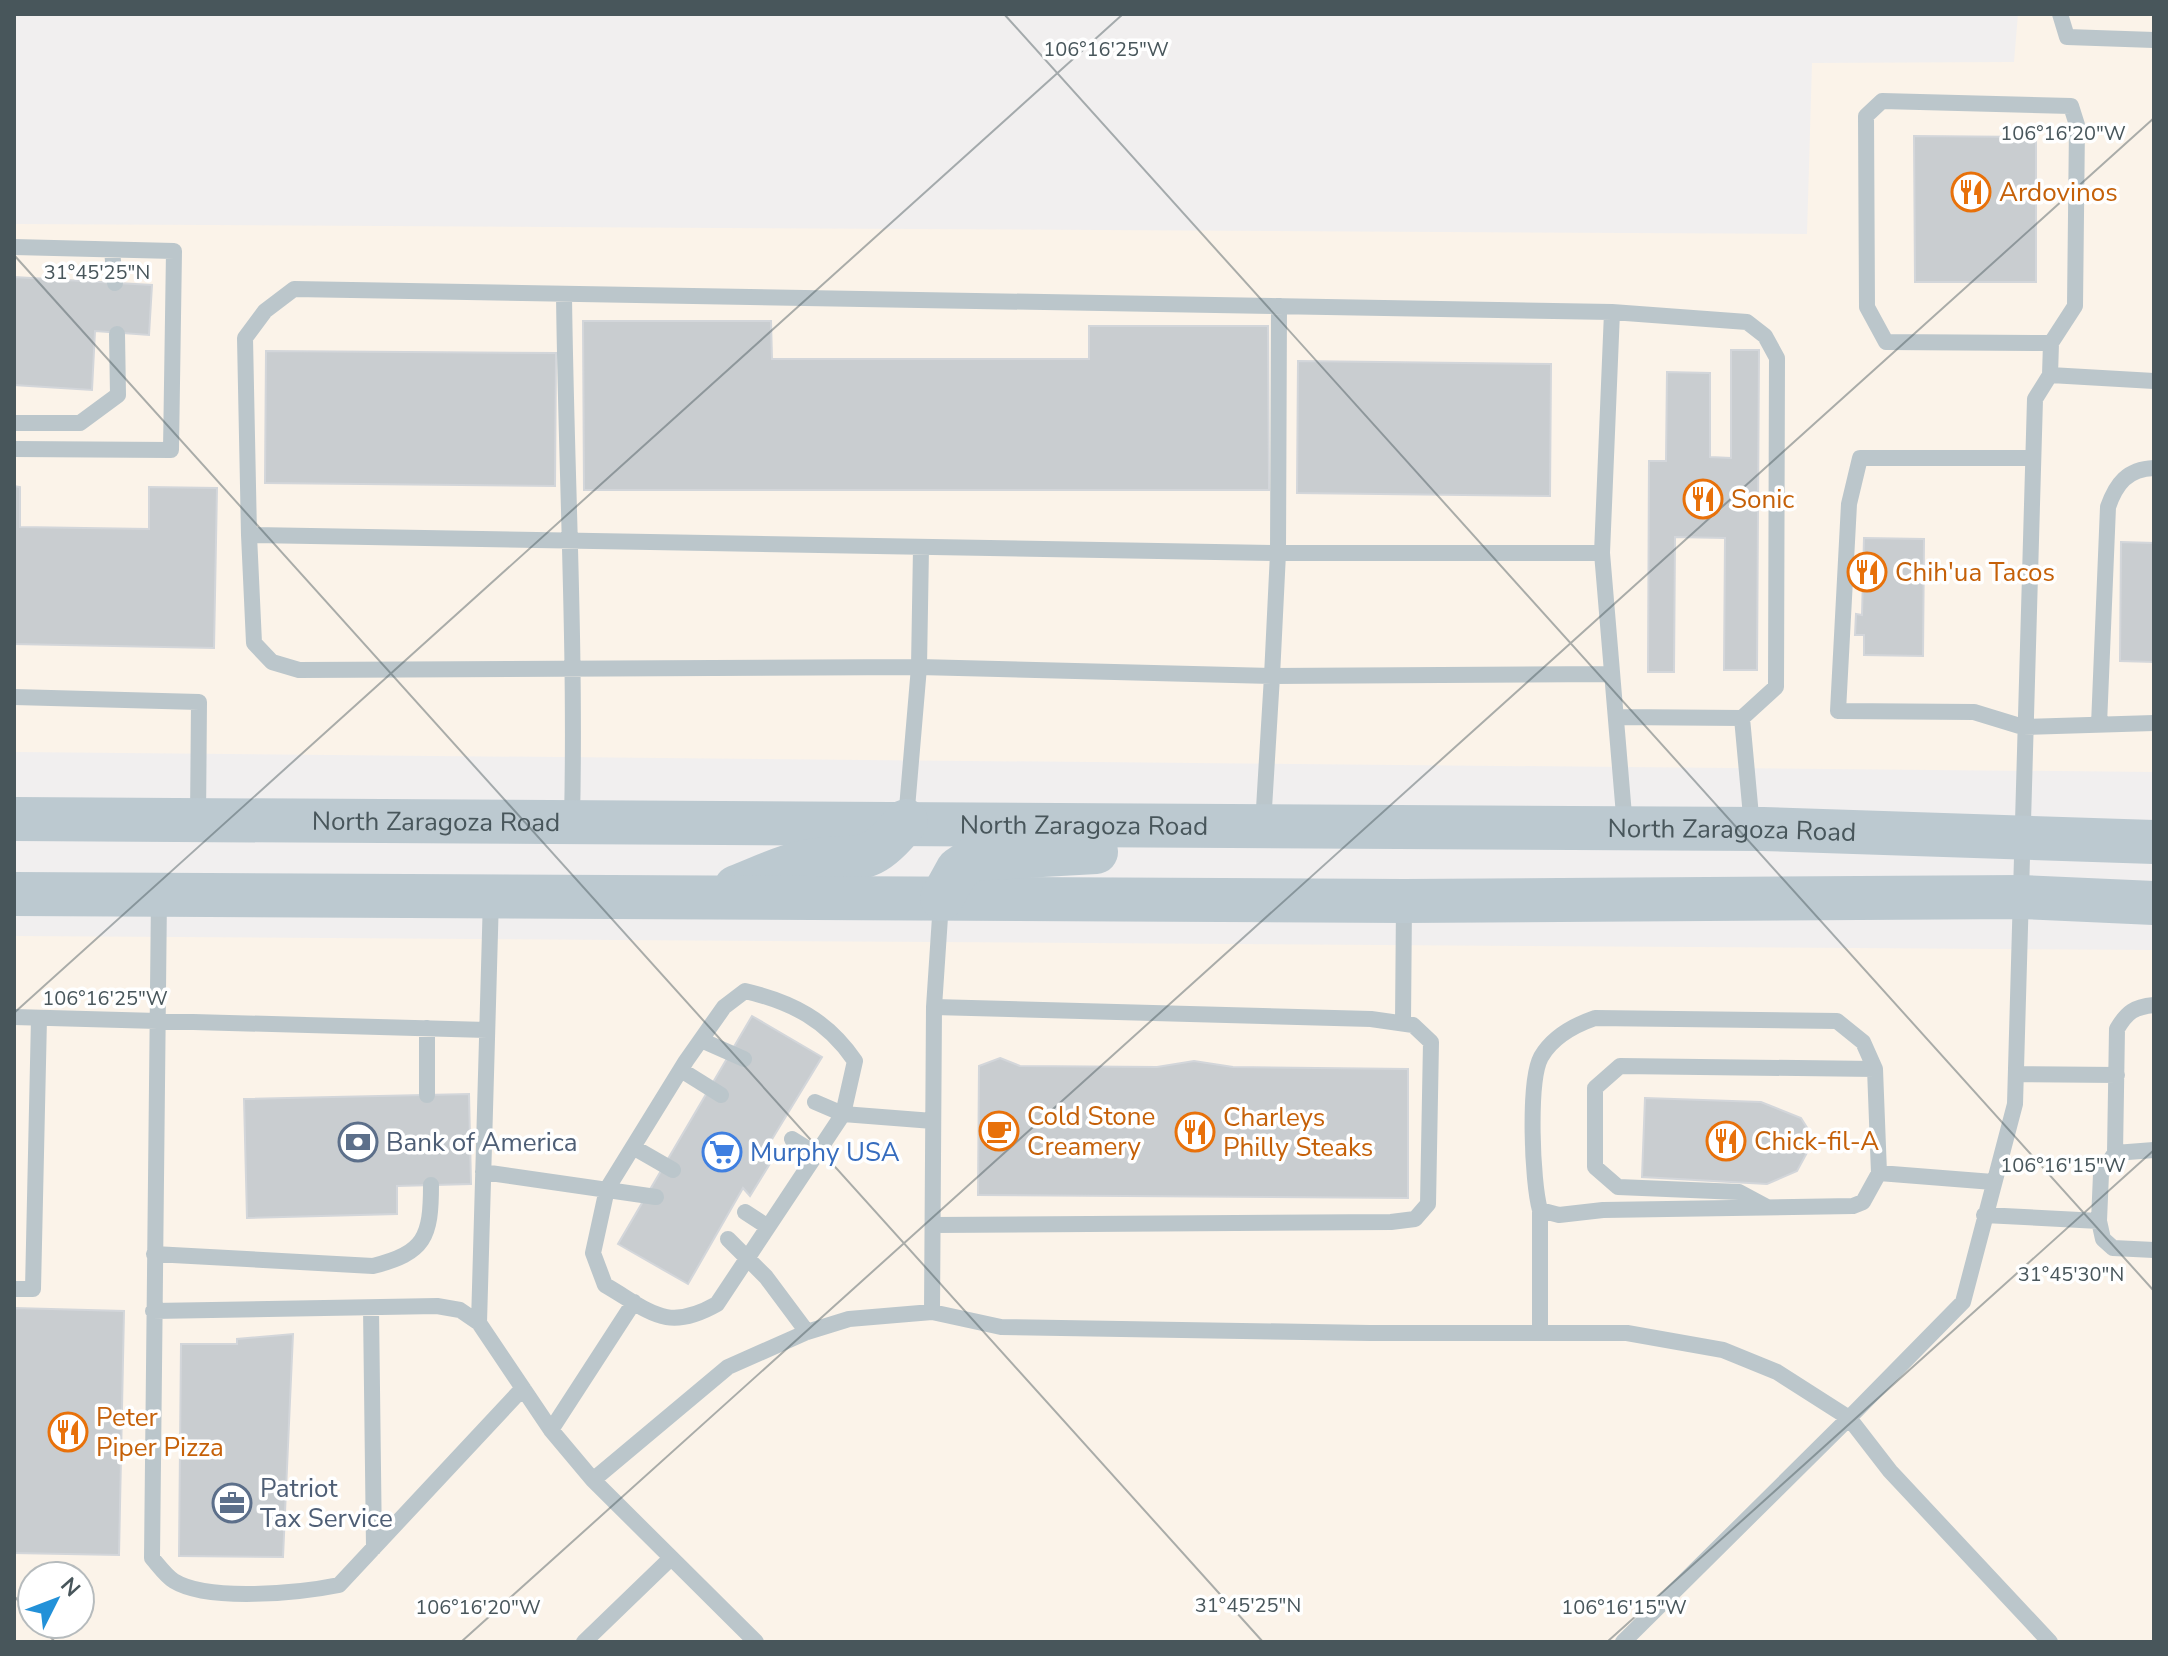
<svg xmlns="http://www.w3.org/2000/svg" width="2168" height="1656" font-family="'Nunito Sans',sans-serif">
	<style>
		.commercial { fill: #fbf3e9; fill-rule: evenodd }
		.building { fill: #c9cdd0; stroke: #d3d6da; stroke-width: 2 }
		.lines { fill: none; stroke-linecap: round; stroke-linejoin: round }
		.lane { stroke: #bbc6cb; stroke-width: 16 }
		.secondary { stroke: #bcc9d0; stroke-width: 44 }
		.ticks { fill: none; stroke: #48565b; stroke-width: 2; stroke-opacity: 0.45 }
		.labels { text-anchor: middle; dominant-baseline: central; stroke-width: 7; stroke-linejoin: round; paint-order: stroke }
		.food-label { font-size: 26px; fill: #c56008; stroke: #fff; text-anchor: start }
		.street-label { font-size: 26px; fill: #48565b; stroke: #fff }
		.service-label { font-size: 26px; fill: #4e5e75; stroke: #fff; text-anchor: start }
		.shop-label { font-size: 26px; fill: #366cbe; stroke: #fff; text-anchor: start }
		.ticks-label { font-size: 20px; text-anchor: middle; fill: #48565b; stroke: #fff; stroke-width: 7; stroke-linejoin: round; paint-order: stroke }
	</style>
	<rect width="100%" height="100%" fill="#f1efef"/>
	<!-- commercial -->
	<path class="commercial" d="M2018,14H2154V772L14,752V224L1807,234L1812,63L2014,62Z
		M14,936L2154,950V1642H14ZM32,1576H80V1624H32Z"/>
	<!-- building -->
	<path class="building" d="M1914,136L2036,137V282H1915Z
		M14,277L152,285L149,335L95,331L92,390L14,385Z
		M583,321H771L772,359H1089V326H1268L1269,490H584Z
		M1731,350H1759L1757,670H1724L1725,538L1675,537L1674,672H1648L1649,461H1666L1667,372L1710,373V457L1731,458Z
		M266,351L556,353L555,486L265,483Z
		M1298,361L1551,364L1550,496L1297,493Z
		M14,486L20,487V527L149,529V487L217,488L214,648L14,644Z
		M1864,538L1924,539L1923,656L1864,655V635H1855L1856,614L1862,615Z
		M2121,542L2154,543V662L2120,661Z
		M752,1016L822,1057L766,1149L776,1154L750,1196L743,1188L688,1284L618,1244Z
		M1000,1058L1020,1066L1157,1067L1194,1061L1233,1067L1408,1069V1198L978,1195L979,1066Z
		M469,1094L471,1184L397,1186V1214L247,1218L244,1099Z
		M1645,1098L1761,1102L1801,1118L1811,1134L1809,1149L1797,1171L1767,1184L1642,1177Z
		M14,1308L124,1311L119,1555L14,1553Z
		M293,1334L283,1557L179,1556L181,1344H237V1339Z"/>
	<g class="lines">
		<!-- lane -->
		<path class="lane" d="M2060,14L2067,37L2154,40
			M14,247L174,251L171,450L14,449
			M112,250L115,283
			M564,294C566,469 576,644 572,820
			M1279,306L1278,553H1602
			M2050,375L2051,343L2075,306L2077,125L2071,106L1882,101L1866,116L1867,307L1886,342L2051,343
			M14,423H80L118,395L117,334
			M2032,458H1860L1849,504L1838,711L1974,712L2023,727L2154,723
			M249,535L245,338L265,311L294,289L1612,312
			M14,697L199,702L198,820
			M1616,717L1742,718
			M2099,725L2108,507C2116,484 2127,469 2154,468
			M906,820L919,667L921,548
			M1263,825L1272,676L919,667L299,670L272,662L254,643L249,535L1278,553L1272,676L1612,674
			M1625,827L1602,553L1612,312L1747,322L1765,336L1777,358L1776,687L1742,718L1752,827
			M159,896L152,1558C159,1566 166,1576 174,1581C208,1602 300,1593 339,1585L523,1388
			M491,897L479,1323L551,1430L593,1480L756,1642
			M745,991C792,1002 827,1020 855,1061L843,1114L717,1304C666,1333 650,1311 605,1285L593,1253L607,1189L686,1061L724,1007Z
			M14,1017L487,1030
			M1595,1018L1837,1021L1863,1042L1875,1069L1879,1173L1863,1202L1853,1206L1603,1210L1559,1215L1540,1210C1532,1182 1528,1081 1541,1057C1553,1036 1575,1025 1595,1018Z
			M1403,1023L1404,903
			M427,1028V1095
			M701,1040L744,1059
			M681,1070L721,1095
			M2016,1074L2117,1075
			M815,1102L843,1114L933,1121
			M792,1139L816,1154
			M633,1147L673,1170
			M2154,1150L2115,1153L2101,1174L2099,1221L2103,1239L2113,1248L2154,1250
			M2115,1153L2117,1029C2127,1012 2134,1007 2154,1005
			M483,1172L656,1197
			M1879,1173L1993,1182
			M1767,1207L1739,1192L1618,1187L1595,1167V1088L1620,1066L1875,1069
			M745,1212L768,1227
			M1984,1215L2099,1221
			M933,1225L1391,1222L1415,1219L1428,1204L1431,1042L1413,1025L1371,1019L934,1007
			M728,1239L766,1277L807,1332
			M154,1254L373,1266C425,1253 431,1237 431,1185
			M14,1289H33L39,1018
			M371,1308L374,1548
			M153,1311L437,1306L460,1310L479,1323
			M932,1312L934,1007L941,902
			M1540,1333V1210
			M551,1430L634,1302
			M593,1480L728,1367L807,1332L849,1319L932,1312L1001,1327L1370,1333H1627L1723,1350L1777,1372L1849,1418L1623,1642
			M584,1642L671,1558
			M2050,1642L1890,1471L1849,1418L1963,1302L2015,1104L2035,399L2050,375L2154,381"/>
		<!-- secondary -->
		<g class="secondary">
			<path id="s1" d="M14,819L1763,829L2154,842"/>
			<path d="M736,887C757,879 779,868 801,863C856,850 863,875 906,821"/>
			<path d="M14,894L1404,901L2021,897L2154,903"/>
			<path d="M942,898L958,869L973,859L1096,852"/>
		</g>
	</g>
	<!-- ticks -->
	<path class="ticks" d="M1004,14L2154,1291M14,255L1263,1642M14,1013L1123,14M14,1596L32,1616M39,1624L55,1642M461,1642L2154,118M1607,1642L2154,1150"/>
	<!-- icons -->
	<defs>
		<g id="restaurant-ring" transform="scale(2)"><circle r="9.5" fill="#fff" stroke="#e8710a" stroke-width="1.5"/><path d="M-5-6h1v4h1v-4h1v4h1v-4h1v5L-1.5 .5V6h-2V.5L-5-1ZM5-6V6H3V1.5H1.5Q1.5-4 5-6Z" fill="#e8710a"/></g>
		<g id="cafe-ring" transform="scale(2)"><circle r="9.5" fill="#fff" stroke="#e8710a" stroke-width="1.5"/><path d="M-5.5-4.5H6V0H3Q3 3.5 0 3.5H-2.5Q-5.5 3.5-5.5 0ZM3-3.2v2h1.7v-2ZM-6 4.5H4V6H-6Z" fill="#e8710a"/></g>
		<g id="bank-ring" transform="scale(2)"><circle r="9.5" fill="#fff" stroke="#5c6f8a" stroke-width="1.5"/><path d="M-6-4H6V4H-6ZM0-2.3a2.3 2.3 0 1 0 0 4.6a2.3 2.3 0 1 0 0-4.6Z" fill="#5c6f8a"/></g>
		<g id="supermarket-ring" transform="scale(2)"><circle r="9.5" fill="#fff" stroke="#3f7fe0" stroke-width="1.5"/><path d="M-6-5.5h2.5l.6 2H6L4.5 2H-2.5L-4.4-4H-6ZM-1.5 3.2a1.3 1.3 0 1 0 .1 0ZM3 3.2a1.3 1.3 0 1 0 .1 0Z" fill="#3f7fe0"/></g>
		<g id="office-ring" transform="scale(2)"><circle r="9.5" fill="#fff" stroke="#5c6f8a" stroke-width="1.5"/><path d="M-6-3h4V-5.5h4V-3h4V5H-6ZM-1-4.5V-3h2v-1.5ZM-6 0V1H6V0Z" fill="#5c6f8a"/></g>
	</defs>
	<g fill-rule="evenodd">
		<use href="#restaurant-ring" x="1971" y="192"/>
		<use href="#restaurant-ring" x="1703" y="499"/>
		<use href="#restaurant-ring" x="1867" y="572"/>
		<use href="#cafe-ring" x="999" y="1131"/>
		<use href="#restaurant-ring" x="1195" y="1132"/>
		<use href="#restaurant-ring" x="1726" y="1141"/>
		<use href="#bank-ring" x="358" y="1142"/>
		<use href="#supermarket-ring" x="722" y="1152"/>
		<use href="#restaurant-ring" x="68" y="1432"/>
		<use href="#office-ring" x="232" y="1503"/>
	</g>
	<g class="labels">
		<!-- food labels -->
		<g class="food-label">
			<text x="1999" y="192">Ardovinos</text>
			<text x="1731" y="499">Sonic</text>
			<text x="1895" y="572">Chih'ua Tacos</text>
			<text x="1027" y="1116">Cold Stone<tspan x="1027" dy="30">Creamery</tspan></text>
			<text x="1223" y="1117">Charleys<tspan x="1223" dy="30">Philly Steaks</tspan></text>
			<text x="1754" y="1141">Chick-fil-A</text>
			<text x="96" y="1417">Peter<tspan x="96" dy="30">Piper Pizza</tspan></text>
		</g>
		<!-- street labels -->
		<g class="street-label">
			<text stroke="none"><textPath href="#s1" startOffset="422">North Zaragoza Road</textPath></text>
			<text stroke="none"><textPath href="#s1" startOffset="1070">North Zaragoza Road</textPath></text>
			<text stroke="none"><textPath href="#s1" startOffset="1718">North Zaragoza Road</textPath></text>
		</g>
		<!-- service labels -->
		<g class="service-label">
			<text x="386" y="1142">Bank of America</text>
			<text x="260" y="1488">Patriot<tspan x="260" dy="30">Tax Service</tspan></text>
		</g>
		<!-- shop labels -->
		<g class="shop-label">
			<text x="750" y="1152">Murphy USA</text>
		</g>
	</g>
	<g class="ticks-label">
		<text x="1106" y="56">106°16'25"W</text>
		<text x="2063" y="140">106°16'20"W</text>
		<text x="97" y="279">31°45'25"N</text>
		<text x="105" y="1005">106°16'25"W</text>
		<text x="2063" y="1172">106°16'15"W</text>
		<text x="2071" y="1281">31°45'30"N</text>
		<text x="1248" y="1612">31°45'25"N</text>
		<text x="478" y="1614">106°16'20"W</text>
		<text x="1624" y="1614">106°16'15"W</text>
	</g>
	<!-- border -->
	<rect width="2168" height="1656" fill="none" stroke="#48565b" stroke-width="32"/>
	<!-- north arrow -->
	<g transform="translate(56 1600) rotate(48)"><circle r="38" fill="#ffffff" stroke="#b6bbbd" stroke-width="2"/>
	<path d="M0-6L14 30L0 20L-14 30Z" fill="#2391d8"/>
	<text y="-12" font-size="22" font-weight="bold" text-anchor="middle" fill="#48565b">N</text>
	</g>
</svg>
